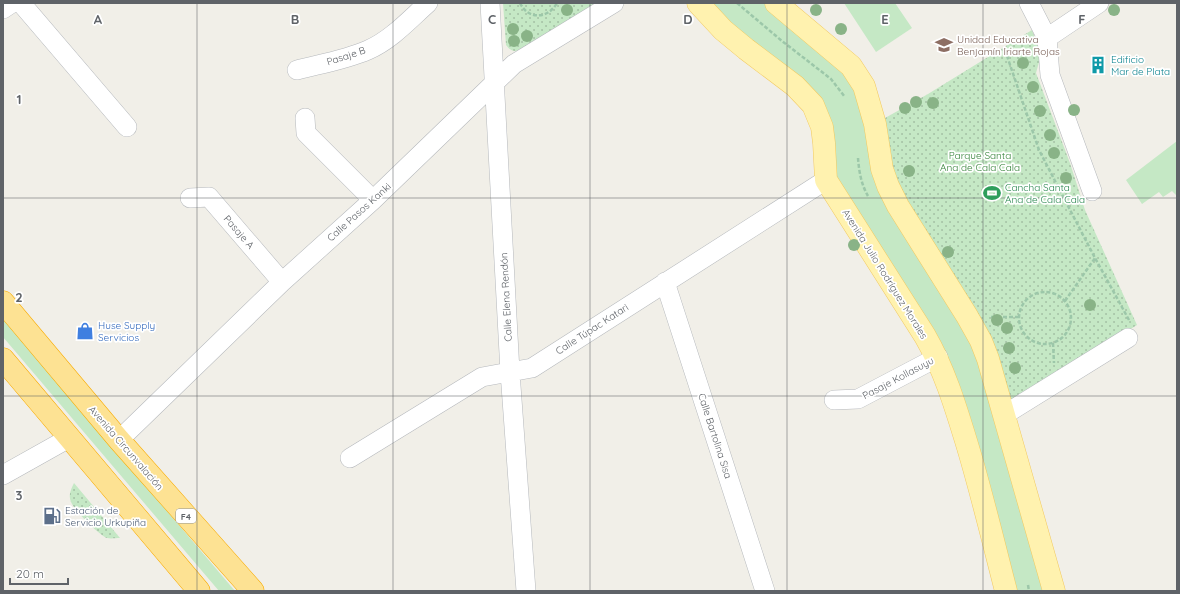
<svg xmlns="http://www.w3.org/2000/svg" width="1180" height="594" font-family="Quicksand,sans-serif">
	<style>
		.grass { fill: #c5e8c5 }
		.park { fill: url(#park-dots) }
		.lines { fill: none; stroke-linecap: round; stroke-linejoin: round }
		.minor-casing { stroke: #b5b8bc; stroke-width: 20 }
		.major-casing { stroke: #f2c960; stroke-width: 23 }
		.highway-casing { stroke: #f9ab00; stroke-width: 23 }
		.path { stroke: #9cc7a9; stroke-width: 2.5; stroke-dasharray: 4 2; stroke-linecap: butt }
		.minor { stroke: #fff; stroke-width: 19 }
		.major { stroke: #fff2af; stroke-width: 22 }
		.highway { stroke: #fde293; stroke-width: 22 }
		.tree { fill: #89b387 }
		.grid { fill: none; stroke: #5f6368; stroke-width: 1; stroke-opacity: 0.55 }
		.labels { text-anchor: middle; dominant-baseline: central; stroke-width: 3.5; stroke-linejoin: round; paint-order: stroke }
		.shield { fill: #fff; stroke: #8f9295; stroke-width: 1 }
		.shield-label { font-size: 9px; font-weight: bold; fill: #5f6368 }
		.education-label { font-size: 10px; fill: #785e54; stroke: #fff; text-anchor: start }
		.street-label { font-size: 10px; fill: #5f6368; stroke: #fff }
		.culture-label { font-size: 10px; fill: #0d838f; stroke: #fff; text-anchor: start }
		.park-label { font-size: 10px; fill: #348238; stroke: #fff }
		.leisure-label { font-size: 10px; fill: #27864d; stroke: #fff; text-anchor: start }
		.shop-label { font-size: 10px; fill: #366cbe; stroke: #fff; text-anchor: start }
		.service-label { font-size: 10px; fill: #4e5e75; stroke: #fff; text-anchor: start }
		.grid-label { font-size: 13px; text-anchor: middle; font-weight: bold; fill: #5f6368; stroke: #fff; stroke-width: 3.5; stroke-linejoin: round; paint-order: stroke }
	</style>
	<defs>
		<pattern id="park-dots" width="8" height="8" patternUnits="userSpaceOnUse"><rect width="8" height="8" fill="#c5e8c5"/><path d="M2 2h.1M6 6h.1" fill="none" stroke="#a3c0a4" stroke-width="1.8" stroke-linecap="round"/></pattern>
	</defs>
	<rect width="100%" height="100%" fill="#f1efe8"/>
	<!-- grass -->
	<path class="grass" d="M708,3H764L831,59L848,77L856,92L860,105L970,335L1045,591H1016L976,447L837,179L785,70Z
		M844,3H895L912,28L876,52Z
		M1177,141V196L1172,191L1163,197L1159,192L1142,204L1126,180Z
		M3,318L235,591H219L3,337Z"/>
	<!-- park -->
	<path class="park" d="M503,3H597L522,49C515,52 511,52 506,45Z
		M1032,30L1041,55L1036,73L1070,163L1085,210L1137,325L1012,403L904,197L892,166L885,118L928,94Z
		M74,483L120,538C116,538 111,539 107,538C99,535 74,510 71,502C68,495 71,489 74,483Z"/>
	<g class="lines">
		<!-- minor casing -->
		<g class="minor-casing">
			<path id="minor" d="M21,3L127,127
				M490,3L510,372L526,591
				M1029,3L1047,38L1050,75L1092,191
				M3,9L12,3
				M1047,38L1099,3
				M297,70C320,64 345,60 368,50C391,40 409,20 428,3
				M305,118L306,133L373,200
				M190,198L209,197L282,282
				M665,282L765,591
				M834,400L858,399L938,357
				M1004,415L1128,338
				M119,440L282,282L373,200L514,64L614,3
				M350,458L482,377L532,368L826,180
				M3,475L69,438"/>
		</g>
		<!-- major casing -->
		<g class="major-casing">
			<path id="major" d="M698,3L723,30L746,49L795,86L813,105L822,127L824,143L826,180L925,336C944,369 955,405 966,441C981,490 993,541 1006,591
				M776,3L851,66L864,86L875,124L882,169L888,186L898,206L967,316L981,341L988,359L1054,591"/>
		</g>
		<!-- highway casing -->
		<g class="highway-casing">
			<path id="highway" d="M3,302L119,440L253,591
				M3,359L199,591"/>
		</g>
		<!-- path -->
		<path class="path" d="M520,3C528,20 548,19 557,3
			M737,3L782,41L831,79L845,97
			M1005,50L1039,150L1095,258L1129,320
			M858,158C859,171 861,184 868,196
			M1019 318a26 26 0 1 1 52 0a26 26 0 1 1-52 0Z
			M1065,301L1095,258
			M991,317H1019
			M1053,343L1054,363
			M1028,585L1029,591"/>
		<!-- minor -->
		<use href="#minor" class="minor"/>
		<!-- major -->
		<use href="#major" class="major"/>
		<!-- highway -->
		<use href="#highway" class="highway"/>
	</g>
	<!-- trees -->
	<g class="tree">
		<circle cx="567" cy="10" r="6"/>
		<circle cx="816" cy="10" r="6"/>
		<circle cx="1114" cy="10" r="6"/>
		<circle cx="513" cy="29" r="6"/>
		<circle cx="841" cy="29" r="6"/>
		<circle cx="527" cy="36" r="6"/>
		<circle cx="514" cy="41" r="6"/>
		<circle cx="1023" cy="63" r="6"/>
		<circle cx="1033" cy="87" r="6"/>
		<circle cx="916" cy="102" r="6"/>
		<circle cx="933" cy="103" r="6"/>
		<circle cx="905" cy="108" r="6"/>
		<circle cx="1074" cy="110" r="6"/>
		<circle cx="1040" cy="111" r="6"/>
		<circle cx="1050" cy="135" r="6"/>
		<circle cx="1054" cy="153" r="6"/>
		<circle cx="909" cy="171" r="6"/>
		<circle cx="1066" cy="178" r="6"/>
		<circle cx="854" cy="245" r="6"/>
		<circle cx="948" cy="252" r="6"/>
		<circle cx="1090" cy="305" r="6"/>
		<circle cx="997" cy="320" r="6"/>
		<circle cx="1007" cy="328" r="6"/>
		<circle cx="1009" cy="348" r="6"/>
		<circle cx="1015" cy="368" r="6"/>
	</g>
	<!-- grid -->
	<path class="grid" d="M197,3V591M393,3V591M590,3V591M787,3V591M983,3V591M3,198H1177M3,396H1177"/>
	<!-- icons -->
	<defs>
		<g id="school-bare" transform="scale(1.38)"><path d="M0-5L7-2L0 1L-7-2ZM-4 1L0 2.5L4 1V4Q0 6-4 4Z" fill="#8d6e63" stroke="#fff" stroke-width="2.5" paint-order="stroke"/></g>
		<g id="building-bare" transform="scale(1.38)"><path d="M-4-6H4V6H1V3H-1V6H-4ZM-2.5-4.3h1.7v1.8h-1.7ZM.8-4.3h1.7v1.8H.8ZM-2.5-1h1.7V.8h-1.7ZM.8-1h1.7V.8H.8Z" fill="#0f9aa8" stroke="#fff" stroke-width="2.5" paint-order="stroke"/></g>
		<g id="stadium-bare" transform="scale(1.38)"><path d="M0-5a6.5 5 0 1 0 0 10a6.5 5 0 1 0 0-10ZM-3.5-1.8h7v3.6h-7Z" fill="#2e9e5b" stroke="#fff" stroke-width="2.5" paint-order="stroke"/></g>
		<g id="shop-bare" transform="scale(1.38)"><path d="M-5-2.5h2.3a2.7 3.5 0 0 1 5.4 0H5L5.5 6h-11ZM-1.5-2.5h3a1.5 2.3 0 0 0-3 0Z" fill="#3f7fe0" stroke="#fff" stroke-width="2.5" paint-order="stroke"/></g>
		<g id="fuel-bare" transform="scale(1.38)"><path d="M-5.5-6h7V0h2V4h1.3V-2.5L3-4.5l.8-.8L6-3V5H2.5V1h-1V6h-7ZM-4.2-4.7v3.2H.2V-4.7Z" fill="#5c6f8a" stroke="#fff" stroke-width="2.5" paint-order="stroke"/></g>
	</defs>
	<g fill-rule="evenodd">
		<use href="#school-bare" x="944" y="45"/>
		<use href="#building-bare" x="1098" y="65"/>
		<use href="#stadium-bare" x="992" y="193"/>
		<use href="#shop-bare" x="85" y="331"/>
		<use href="#fuel-bare" x="52" y="516"/>
	</g>
	<g class="labels">
		<!-- shield labels -->
		<rect class="shield" x="176" y="509" width="20" height="14" rx="3"/>
		<g class="shield-label">
			<text x="186" y="516">F4</text>
		</g>
		<!-- education labels -->
		<g class="education-label">
			<text x="957" y="39">Unidad Educativa<tspan x="957" dy="12">Benjamín Iriarte Rojas</tspan></text>
		</g>
		<!-- street labels -->
		<g class="street-label">
			<text transform="translate(346 56) rotate(-18)">Pasaje B</text>
			<text transform="translate(359 212) rotate(-42)">Calle Pasos Kanki</text>
			<text transform="translate(239 232) rotate(49)">Pasaje A</text>
			<text transform="translate(885 274) rotate(58)">Avenida Julio Rodríguez Morales</text>
			<text transform="translate(506 297) rotate(-93)">Calle Elena Rendón</text>
			<text transform="translate(592 329) rotate(-33)">Calle Túpac Katari</text>
			<text transform="translate(898 378) rotate(-28)">Pasaje Kollasuyu</text>
			<text transform="translate(715 436) rotate(72)">Calle Bartolina Sisa</text>
			<text transform="translate(126 448) rotate(49)">Avenida Circunvalación</text>
		</g>
		<!-- culture labels -->
		<g class="culture-label">
			<text x="1111" y="59">Edificio<tspan x="1111" dy="12">Mar de Plata</tspan></text>
		</g>
		<!-- park labels -->
		<g class="park-label">
			<text x="980" y="155">Parque Santa<tspan x="980" dy="12">Ana de Cala Cala</tspan></text>
		</g>
		<!-- leisure labels -->
		<g class="leisure-label">
			<text x="1005" y="187">Cancha Santa<tspan x="1005" dy="12">Ana de Cala Cala</tspan></text>
		</g>
		<!-- shop labels -->
		<g class="shop-label">
			<text x="98" y="325">Huse Supply<tspan x="98" dy="12">Servicios</tspan></text>
		</g>
		<!-- service labels -->
		<g class="service-label">
			<text x="65" y="510">Estación de<tspan x="65" dy="12">Servicio Urkupiña</tspan></text>
		</g>
	</g>
	<g class="grid-label">
		<text x="98" y="24">A</text>
		<text x="295" y="24">B</text>
		<text x="492" y="24">C</text>
		<text x="688" y="24">D</text>
		<text x="885" y="24">E</text>
		<text x="1082" y="24">F</text>
		<text x="19" y="104">1</text>
		<text x="19" y="302">2</text>
		<text x="19" y="500">3</text>
	</g>
	<!-- border -->
	<rect width="1180" height="594" fill="none" stroke="#5f6368" stroke-width="8"/>
	<!-- scale -->
	<path d="M10 578v6h58v-6" fill="none" stroke="#5f6368" stroke-width="2"/>
	<text x="16" y="578" font-size="12" fill="#5f6368" stroke="#ffffff" stroke-width="3" paint-order="stroke">20 m</text>
</svg>
